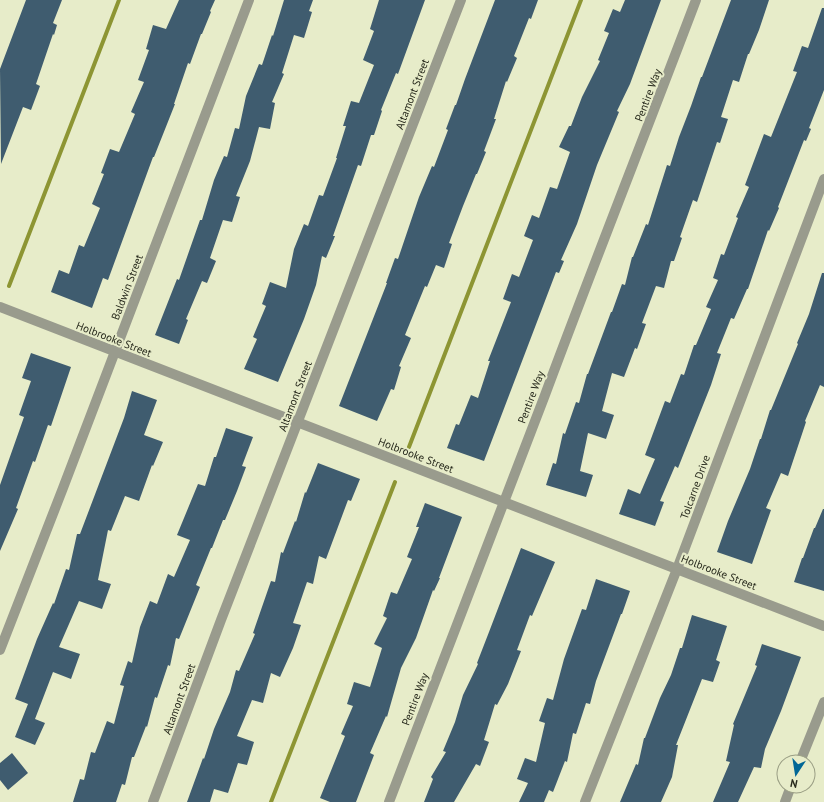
<svg xmlns="http://www.w3.org/2000/svg" width="824" height="802" font-family="'PT Sans',sans-serif">
	<style>
		.lines { fill: none; stroke-linecap: round; stroke-linejoin: round }
		.stream { stroke: #8d9533; stroke-width: 4 }
		.building { fill: #3f5c6f }
		.minor { stroke: #999b8d; stroke-width: 10 }
		.labels { text-anchor: middle; dominant-baseline: central; stroke-width: 4; stroke-linejoin: round; paint-order: stroke }
		.street-label { font-size: 11px; fill: #27291c; stroke: #e7ecc9 }
	</style>
	<rect width="100%" height="100%" fill="#e7ecc9"/>
	<g class="lines">
		<!-- stream -->
		<path class="stream" d="M9,286L119,0
			M409,447L581,0
			M271,802L395,482"/>
	</g>
	<!-- building -->
	<path class="building" d="M26,0H62L53,23L57,25L54,35L53,34L36,84L40,86L31,110L23,107L1,164L0,69Z
		M179,0H215L210,11L211,12L202,34H201L190,64L188,63L174,104H175L154,157H153L108,280L103,278L92,308L51,292L59,270L69,274L79,245L84,247L100,208L92,204L104,174L101,173L110,149L119,152L135,114L131,112L144,82L138,80L149,50L146,49L153,25L166,29Z
		M284,0H313L309,11L312,12L304,38L294,35L282,73L284,74L272,102L275,103L270,129L259,127L250,161L236,196L240,197L232,222L223,220L210,258L216,261L207,283L202,281L186,319L188,320L179,344L155,335L177,279L179,280L200,220H202L214,180L224,156L227,157L235,128L239,129L246,96L259,64L262,65L272,35L273,36Z
		M379,0H425L398,74L396,73L381,110L382,111L374,135H371L361,166L358,165L333,236H335L326,258L322,256L316,285L304,319L278,382L244,369L257,339L253,337L266,306L262,304L270,282L286,288L294,249L304,224L308,226L319,195L323,196L337,158H336L346,126H343L351,101L359,103L374,65L363,60L374,31L370,29Z
		M495,0H538L531,19L529,18L514,56L517,58L507,82L506,81L494,119H496L484,151L486,152L477,174H476L463,206L449,243L452,244L444,268L436,265L427,287L425,286L405,335L411,338L399,366L401,367L394,390L391,389L377,421L339,406L387,283H386L395,258L398,259L419,197L432,166L434,167L448,130L446,129L455,105H456L465,79Z
		M625,0H661L630,84L617,111L619,112L597,165L577,224L561,260L564,261L559,273L556,272L484,461L447,448L456,424L459,425L471,395L478,398L490,361H488L511,302L503,299L512,274L519,277L533,240L524,236L532,215L539,218L550,187L557,189L570,152L559,147L569,126H571L582,97L600,61L598,60L609,33L604,31L613,9L620,12Z
		M731,0H769L759,30L749,54H748L739,82L733,80L721,117L728,119L720,143L717,142L697,202L693,200L680,237L682,238L674,261H671L664,288L656,286L642,323L646,324L637,349L635,348L624,377L612,373L602,411L614,415L606,439L588,433L580,471L593,475L586,497L546,485L553,463L556,464L563,433L565,434L576,402L579,403L587,374H588L611,312H612L622,284L625,285L632,257H633L646,224L648,225L667,165L670,166L679,137L691,106L701,77H702Z
		M822,8H824V90L809,128L811,129L806,141L804,140L778,207L779,208L769,231L768,230L748,289H747L734,319L731,318L717,353L721,354L711,385L678,468L675,466L660,501L664,502L655,526L619,514L628,489L640,494L655,459L645,455L665,401L670,403L681,374L684,375L694,345H696L711,309L706,307L718,280L713,278L721,254L724,255L738,218L736,217L749,187L745,185L764,134L771,137L797,72L793,71L802,46L808,48Z
		M822,273H824V387L820,385L805,421L806,422L788,476L781,473L766,508L771,510L752,564L717,552L728,521L750,469L760,439H761L770,410H771L798,344L797,343L809,314Z
		M31,353L71,367L51,426L48,425L35,462L33,461L16,508L18,509L0,551V485L24,417L19,415L31,381L22,378Z
		M132,391L157,400L144,435L163,442L153,466L152,465L139,501L125,496L111,531L108,530L98,580L111,584L102,609L79,601L59,647L80,654L71,679L53,672L35,719L45,723L35,745L15,737L28,704L15,699L37,639L53,603L54,604L66,569L69,570L77,534H80L124,418Z
		M226,428L253,437L242,466L246,467L237,491L225,520H223L212,548H211L196,585L200,587L179,639L176,638L170,666L168,665L157,698L155,697L147,727L146,726L134,757H132L125,785L122,784L116,802H73L80,779L84,780L91,752L95,753L107,721L114,724L124,686L120,685L128,661L132,663L140,627L150,601L157,604L168,574L174,577L190,540L177,535L198,484L205,486L214,457H216Z
		M318,463L360,479L351,501L348,500L326,559L319,556L313,584L307,582L293,623L301,625L293,648L280,677L271,673L263,703L252,700L237,736L254,742L247,765L238,763L228,793L214,789L210,802H187L203,758L204,759L214,729L230,692L236,670L239,671L255,634L253,633L271,581L275,582L281,552L283,553L295,521L296,522L305,492L306,493Z
		M425,503L462,517L439,578H440L434,591L433,590L416,638L401,668L387,717L386,716L370,753L374,755L356,802H330L320,798L345,736L341,734L353,706L347,704L354,682L370,687L382,648L374,644L387,618L383,616L391,592L397,594L412,559L407,557L419,527H416Z
		M823,509H824V591L794,582L802,558H803L814,528H815Z
		M521,548L555,562L532,616L530,615L517,650L521,651L508,684L497,705L495,704L484,740L489,742L480,766L476,764L454,802H424L433,779L431,777L446,752L443,751L455,722L463,695L478,664L477,663L489,632Z
		M596,579L630,591L622,614H621L596,681L590,704L586,703L576,734L573,733L567,762L565,761L553,792L549,790L544,802H519L528,783L517,779L525,758L536,762L545,723L539,721L547,698L553,700L564,659L582,609L586,610Z
		M692,615L727,626L716,660L720,662L713,682L702,679L676,745H678L672,777L661,802H620L636,764L638,765L644,738H645L660,698L671,675L680,648H682Z
		M762,644L801,657L781,711L765,749L761,768L754,767L738,802H713L730,762L726,761L734,725L733,724L757,666L755,665Z
		M12,753L28,773L8,790L0,780V763Z"/>
	<g class="lines">
		<!-- minor -->
		<path class="minor" d="M0,307L824,626
			M0,650L63,488L249,0
			M800,762L824,702
			M153,802L221,620L461,0
			M389,802C441,666 493,531 545,395C594,263 646,132 696,0
			M585,802L677,569L824,179
			M785,802L791,786"/>
	</g>
	<g class="labels">
		<!-- street labels -->
		<g class="street-label">
			<text transform="translate(412 94) rotate(-69)">Altamont Street</text>
			<text transform="translate(648 95) rotate(-69)">Pentire Way</text>
			<text transform="translate(127 287) rotate(-69)">Baldwin Street</text>
			<text transform="translate(114 339) rotate(21)">Holbrooke Street</text>
			<text transform="translate(295 396) rotate(-69)">Altamont Street</text>
			<text transform="translate(531 397) rotate(-69)">Pentire Way</text>
			<text transform="translate(416 455) rotate(21)">Holbrooke Street</text>
			<text transform="translate(695 487) rotate(-70)">Tolcarne Drive</text>
			<text transform="translate(719 572) rotate(21)">Holbrooke Street</text>
			<text transform="translate(179 699) rotate(-70)">Altamont Street</text>
			<text transform="translate(415 699) rotate(-69)">Pentire Way</text>
		</g>
	</g>
	<!-- north arrow -->
	<g transform="translate(796 774) rotate(192)"><circle r="19" fill="#e7ecc9" stroke="#9a9e84"/>
	<path d="M0-3L7 15L0 10L-7 15Z" fill="#016796"/>
	<text y="-6" font-size="11" font-weight="bold" text-anchor="middle" fill="#27291c">N</text>
	</g>
</svg>
